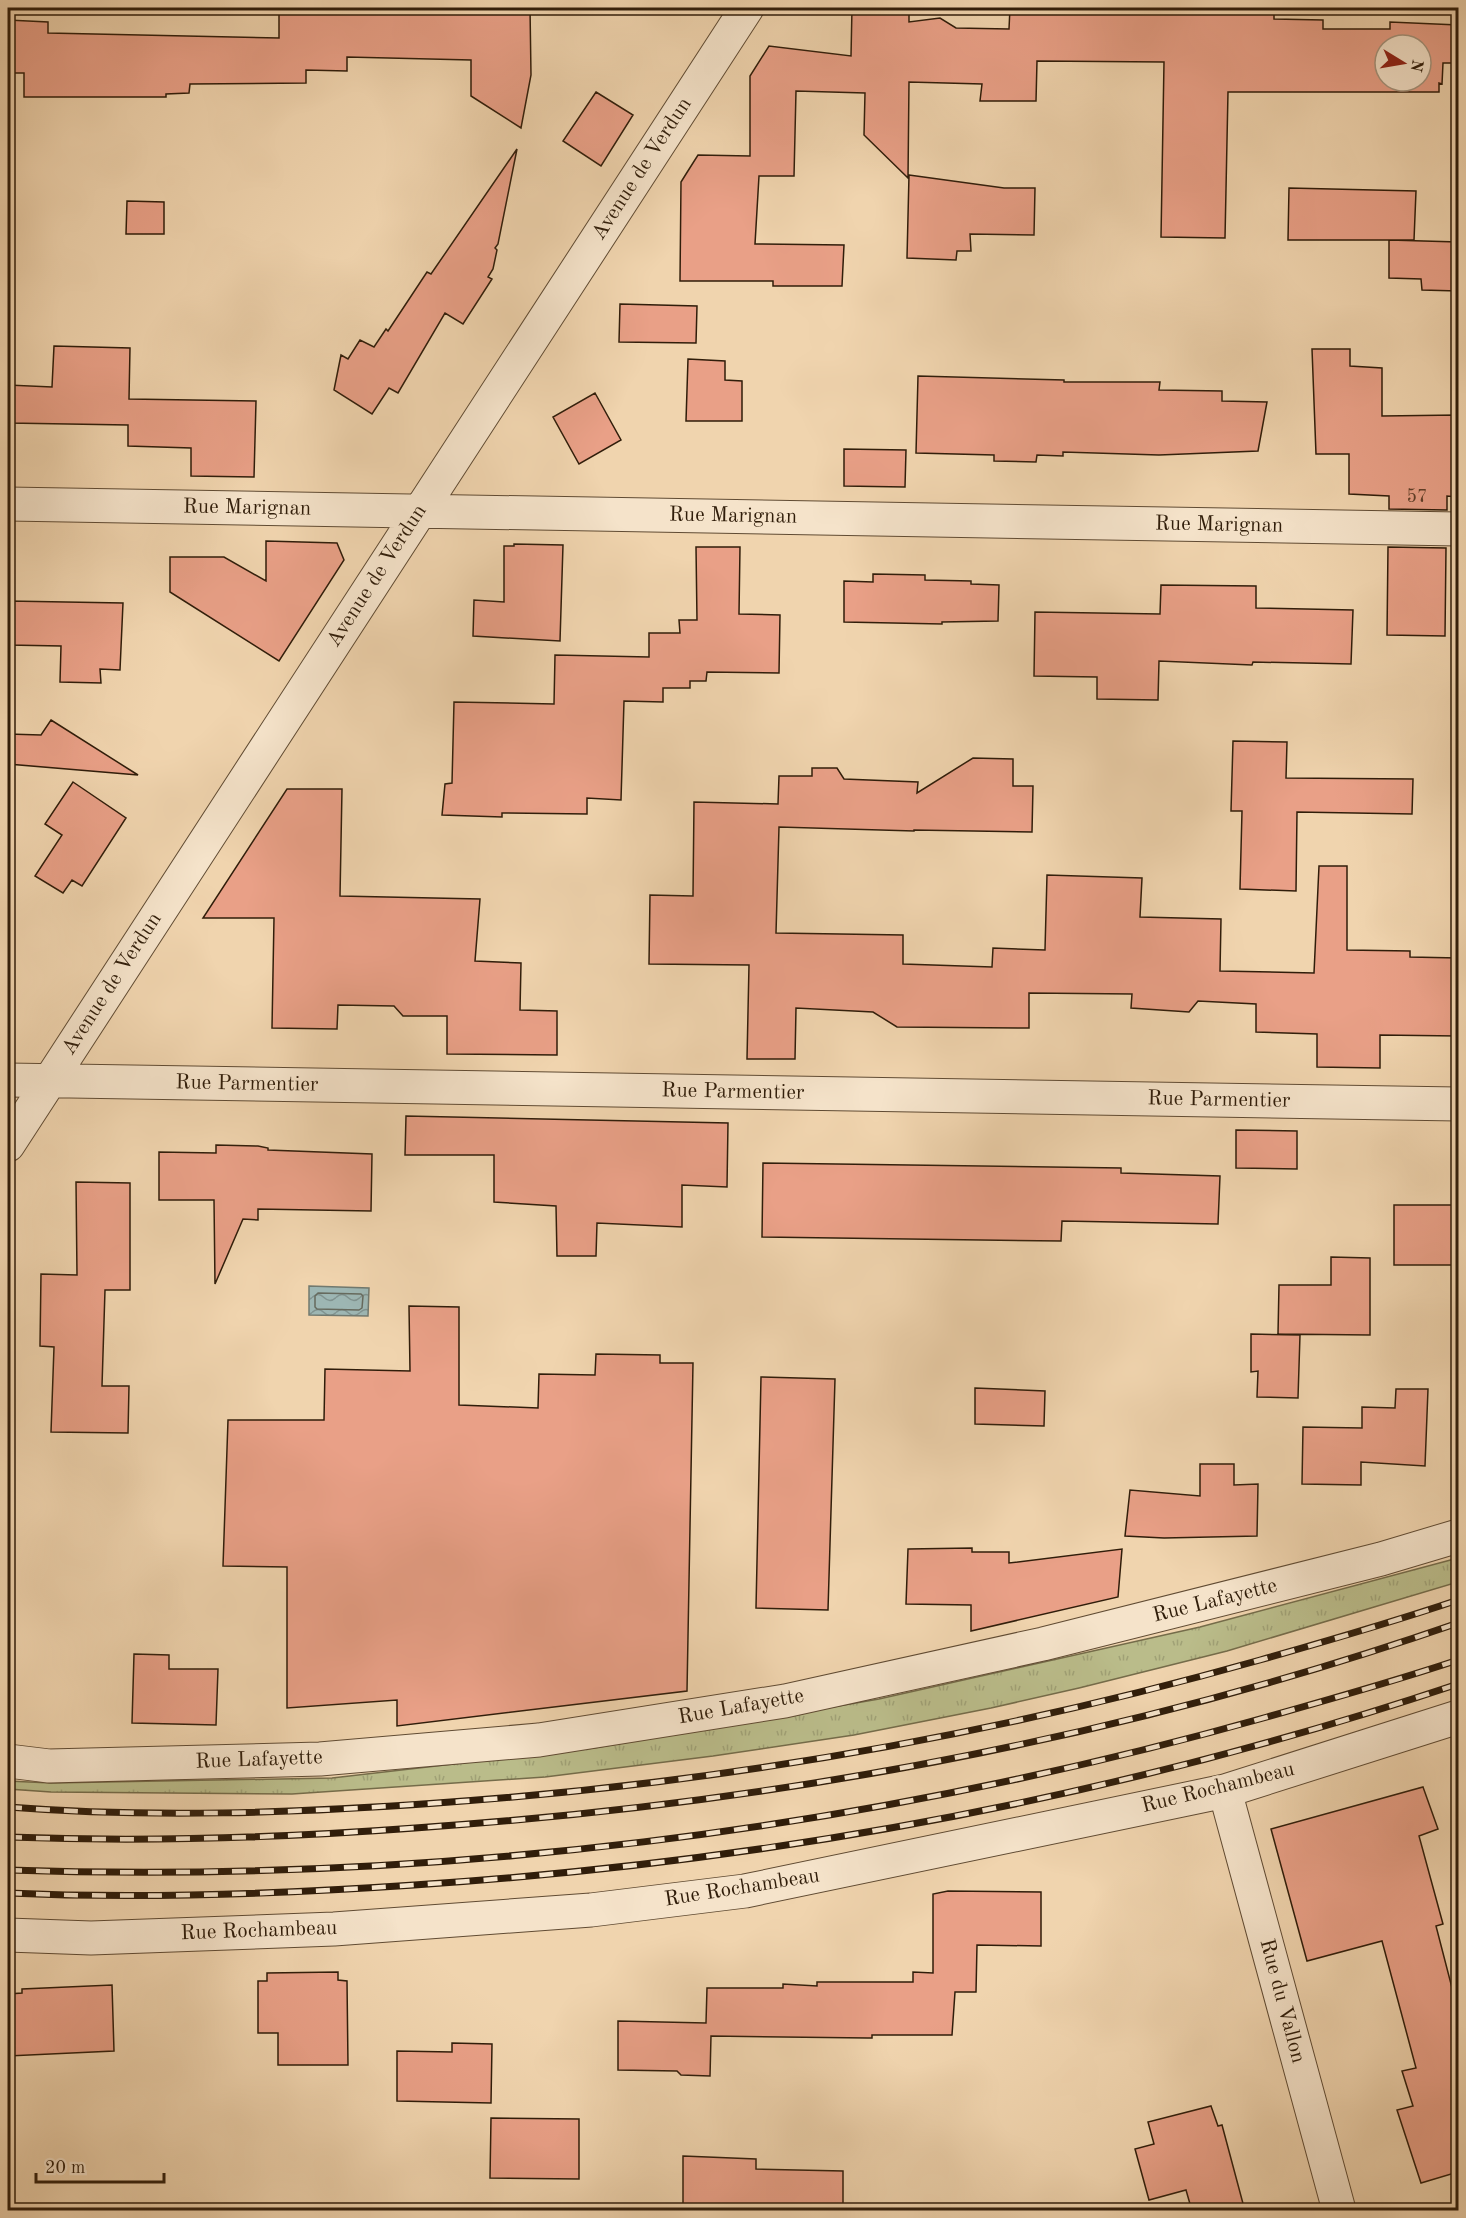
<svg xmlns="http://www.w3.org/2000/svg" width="1466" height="2218" font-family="'Old Standard TT',serif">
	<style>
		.grass { fill: url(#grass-tufts); stroke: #756c4a; stroke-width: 1.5 }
		.water { fill: url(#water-waves); stroke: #71796f; stroke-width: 1.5 }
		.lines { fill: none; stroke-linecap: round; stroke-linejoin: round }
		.shore { stroke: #666a5e; stroke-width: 1.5 }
		.building { fill: #e9a087; stroke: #301d0a; stroke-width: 1.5; fill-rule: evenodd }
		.minor-casing { stroke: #604b33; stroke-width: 35 }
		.minor { stroke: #f5e3ca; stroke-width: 33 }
		.rail-casing { stroke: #301d0a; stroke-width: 7 }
		.rail { stroke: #f5e3ca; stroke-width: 4.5; stroke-dasharray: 14; stroke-linecap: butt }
		.labels { text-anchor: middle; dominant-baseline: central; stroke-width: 6; stroke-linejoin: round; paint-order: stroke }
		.number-label { font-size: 18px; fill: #5e3e29 }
		.street-label { font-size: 21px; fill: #301d0a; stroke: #f5e3ca }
	</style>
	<defs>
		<pattern id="grass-tufts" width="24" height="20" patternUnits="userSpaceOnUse" patternTransform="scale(1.5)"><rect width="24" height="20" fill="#babc8a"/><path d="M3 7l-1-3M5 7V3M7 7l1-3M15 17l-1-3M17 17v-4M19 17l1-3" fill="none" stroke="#a0a176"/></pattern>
		<pattern id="water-waves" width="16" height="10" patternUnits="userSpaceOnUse" patternTransform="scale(1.5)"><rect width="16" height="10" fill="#9db6b3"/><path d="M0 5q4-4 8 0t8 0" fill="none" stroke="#809390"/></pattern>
	</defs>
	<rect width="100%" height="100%" fill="#f0d4ae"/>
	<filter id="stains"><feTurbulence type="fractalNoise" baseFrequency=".00333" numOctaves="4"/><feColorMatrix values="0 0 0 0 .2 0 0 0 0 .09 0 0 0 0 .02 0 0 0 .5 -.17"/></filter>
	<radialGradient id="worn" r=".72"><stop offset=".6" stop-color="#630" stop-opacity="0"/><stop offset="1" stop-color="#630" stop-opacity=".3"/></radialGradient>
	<!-- grass -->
	<path class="grass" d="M1458,1558V1582L1227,1651L1079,1688L991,1708L854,1735L713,1756L545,1777L292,1794L51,1792L8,1789V1781L51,1783L332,1778L594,1748L879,1699L1200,1627Z"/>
	<!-- water -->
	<path class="water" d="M309,1286L369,1288L368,1316L309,1315Z"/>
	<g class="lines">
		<!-- shore -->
		<path class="shore" d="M318,1293L361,1294L363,1296L362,1308L359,1310L317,1309L315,1307V1296Z"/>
	</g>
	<!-- building -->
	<path class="building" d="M279,8L405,11V8H530L531,75L521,128L471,96V60L347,57V71L306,70V83L190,84L189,93L166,94V97H24V73H8V20L48,22V33L279,38Z
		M852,8H909V22L940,18L956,28L1009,29L1010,8H1274V19L1323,20V29H1390V22L1458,25V63H1443L1442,84L1439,83V92H1228L1225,238L1161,237L1164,62L1037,61L1036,101H980L982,84L909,82L908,178L864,135L865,93L796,91L794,176H759L755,244L844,245L842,286H773V281H680L681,182L686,174L698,155L750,156V76L769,46L851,56ZM1385,45H1421V81H1385Z
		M596,92L633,115L601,166L563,141Z
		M517,149L498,244L495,248L497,250L493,269L488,277L492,279L463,324L445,313L398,393L389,388L372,414L334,390L341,355L348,359L360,340L374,347L386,329L388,331L427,272L431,274Z
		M909,175L1004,188H1035L1034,235L970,234L971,251H957L956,260L907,258Z
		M1289,188L1416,191L1414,240H1288Z
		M127,201L164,202V234H126Z
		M1389,240L1458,242V291L1422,290L1421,279L1389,278Z
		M620,304L697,306L696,343L619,342Z
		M54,346L130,348L129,399L256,401L254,477L191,476V448L128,446V425L8,423V385L52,387Z
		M1312,349H1350V366L1382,368V416L1458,415V497L1447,496V510L1389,509V496L1349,494V454H1316Z
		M688,359L725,361V380L742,381V421H686Z
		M918,376L1064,380V382H1160L1159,390L1222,391V401L1267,402L1258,451L1159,455L1063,452V456L1037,455L1036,462L994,461V455L916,453Z
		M595,393L621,440L579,464L553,417Z
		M844,449L906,450L905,487L844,486Z
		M266,541L337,543L344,560L279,661L170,592V557H224L266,581Z
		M514,544L563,545L560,641L473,636L474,600L504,602V546H514Z
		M696,547H740L739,614L780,615L779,673L707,672L706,681H690V688H663V702L624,701L621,800L587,798V814L502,813V817L442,815L445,784L452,783L454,702L554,704L555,655L649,657V633H680L679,620H697Z
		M1388,547L1446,548L1445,636L1387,635Z
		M873,574L925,575V580L971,581V584L999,585L998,621L942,622V624L844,622V581L873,582Z
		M1161,585L1256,586V608L1353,610L1351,664L1253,662L1252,665L1159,661L1158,700L1097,699V677L1034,676L1035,612L1160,614Z
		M8,601L123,603L120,670L100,669L101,683L60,682L61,646L8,645Z
		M51,720L138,775L8,764V734L41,735Z
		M1233,741L1287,742L1286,778L1413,779L1412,814L1297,812L1296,891L1240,889L1242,811H1231Z
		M973,758L1013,759V786H1033L1032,832L914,830V831L779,827L776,933L903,935V964L992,967L993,948L1045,950L1047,875L1142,878L1140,917L1221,919L1220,971L1314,973L1319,866H1347V950L1410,951V957L1458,958V1036L1380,1035V1068L1317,1067V1034L1256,1032V1004L1198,1001L1189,1012L1131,1008L1132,994L1029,993V1028L897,1027L873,1012L796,1008L795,1059H747L749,965L649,964L650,895L693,896L694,802L778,804L779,776H812V768H837L844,779L918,782L917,793Z
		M73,782L126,818L82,886L72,880L63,893L35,876L62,835L45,824Z
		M287,789H342L340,896L480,899L475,961L521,963L520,1010L557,1011V1055L447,1054V1016H403L394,1006L338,1005L337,1029L272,1028L274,918H203Z
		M406,1116L728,1123L727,1187L682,1185V1227L597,1223L596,1256H557L556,1206L494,1202V1155H405Z
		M1236,1130L1297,1131V1169L1236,1168Z
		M216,1145L258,1146L268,1148V1150L372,1154L371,1211L258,1209V1220L243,1219L215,1284L214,1200H159V1152L216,1153Z
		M763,1163L1121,1168V1173L1220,1176L1218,1224L1062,1221L1061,1241L762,1237Z
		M76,1182L130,1183V1290H105L102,1386H129L128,1433L51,1432L54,1347L40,1346L41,1274L77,1275Z
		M1394,1205H1458V1265H1394Z
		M1331,1257L1370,1258V1335L1278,1334L1279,1285H1331Z
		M409,1306L459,1307V1405L538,1408L539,1374L595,1375L596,1354L660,1355V1363H693L687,1691L397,1726V1700L287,1708V1567L223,1566L228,1420H324L325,1369L410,1371Z
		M1251,1334L1300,1335L1298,1398L1257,1397L1258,1371L1251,1372Z
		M761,1377L835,1379L828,1610L756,1608Z
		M975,1388L1045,1391L1044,1426L975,1424Z
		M1396,1389H1428L1425,1466L1361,1462V1485L1302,1484L1303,1427L1362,1428V1407L1395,1408Z
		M1200,1464H1234V1485L1258,1484L1257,1536L1164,1538L1125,1536L1130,1490L1200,1496Z
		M972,1548V1552H1009V1563L1122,1549L1118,1597L971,1631V1605L906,1604L908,1549Z
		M134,1654L169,1655V1669H218L216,1725L132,1723Z
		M1423,1787L1438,1829L1419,1836L1443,1924L1436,1926L1458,2011V2172L1421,2183L1397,2110L1413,2106L1402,2071L1416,2068L1382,1941L1307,1961L1271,1829Z
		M948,1891L1041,1892V1946L977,1945L976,1992H955L952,2035H872V2038H868L711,2036L710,2076L681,2075L677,2071L618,2070V2021L706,2023L707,1988H783V1984L817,1986V1982H913V1972L933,1973V1894Z
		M338,1972V1980L347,1981L348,2065H278V2033H258V1981H267V1973Z
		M112,1985L114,2051L8,2056V1994L22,1993V1989Z
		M452,2043L492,2044L491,2103L397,2101V2051L452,2052Z
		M1211,2106L1218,2126L1222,2125L1245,2211H1192L1186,2190L1149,2200L1135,2149L1154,2144L1148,2122Z
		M491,2118L579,2119V2179L490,2178Z
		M683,2156L756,2159V2169L843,2171V2211H683Z"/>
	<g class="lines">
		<!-- minor casing -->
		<g class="minor-casing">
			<path id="minor" d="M8,504L1458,529
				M8,1080L1458,1104
				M8,1145L747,8
				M8,1761L49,1766L320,1759L539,1740L785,1701L1043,1644L1381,1559L1458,1536
				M1225,1791L1339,2210
				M8,1935L91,1938L334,1929L591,1910L745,1891L1225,1791L1458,1717"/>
		</g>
		<!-- minor -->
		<use href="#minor" class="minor"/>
		<!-- rail casing -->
		<g class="rail-casing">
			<path id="rail" d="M8,1807C150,1818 294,1813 437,1803C715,1784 991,1736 1260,1660C1327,1641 1393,1622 1458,1600
				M8,1837C143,1842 279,1838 415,1828C769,1804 1123,1739 1458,1623
				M8,1870C432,1884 859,1832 1267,1717C1331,1699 1395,1681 1458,1660
				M8,1893C143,1899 279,1894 414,1885C769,1862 1121,1797 1458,1684"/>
		</g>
		<!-- rail -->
		<use href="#rail" class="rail"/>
	</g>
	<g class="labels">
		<!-- number labels -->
		<g class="number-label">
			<text x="1417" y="497">57</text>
		</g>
		<!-- street labels -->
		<g class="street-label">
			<text transform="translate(642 169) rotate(-57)">Avenue de Verdun</text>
			<text transform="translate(247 508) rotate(1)">Rue Marignan</text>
			<text transform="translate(733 516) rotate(1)">Rue Marignan</text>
			<text transform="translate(1219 525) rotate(1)">Rue Marignan</text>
			<text transform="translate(377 576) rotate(-57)">Avenue de Verdun</text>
			<text transform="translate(112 984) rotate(-57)">Avenue de Verdun</text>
			<text transform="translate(247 1084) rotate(1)">Rue Parmentier</text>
			<text transform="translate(733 1092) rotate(1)">Rue Parmentier</text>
			<text transform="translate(1219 1100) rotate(1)">Rue Parmentier</text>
			<text transform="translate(1215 1601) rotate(-14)">Rue Lafayette</text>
			<text transform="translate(741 1707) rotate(-10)">Rue Lafayette</text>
			<text transform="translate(259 1760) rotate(-2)">Rue Lafayette</text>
			<text transform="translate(1218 1788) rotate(-14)">Rue Rochambeau</text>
			<text transform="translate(742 1888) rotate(-9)">Rue Rochambeau</text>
			<text transform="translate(259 1931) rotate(-2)">Rue Rochambeau</text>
			<text transform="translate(1282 2001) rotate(75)">Rue du Vallon</text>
		</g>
	</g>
	<!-- margin -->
	<rect width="1466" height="2218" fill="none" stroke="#f0d4ae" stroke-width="30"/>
	<rect x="9" y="9" width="1448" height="2200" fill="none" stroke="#301d0a" stroke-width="3"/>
	<rect x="15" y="15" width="1436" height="2188" fill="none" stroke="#301d0a" stroke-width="1.5"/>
	<!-- north arrow -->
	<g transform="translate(1403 63) rotate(101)"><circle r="28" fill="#f5e3ca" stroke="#a6947d" stroke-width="1.5"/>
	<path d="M0-4.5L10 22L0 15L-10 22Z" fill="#8f2418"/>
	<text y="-9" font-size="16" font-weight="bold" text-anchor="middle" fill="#301d0a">N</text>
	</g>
	<!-- scale -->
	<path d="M36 2173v9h128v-9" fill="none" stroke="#301d0a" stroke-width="3"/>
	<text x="45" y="2173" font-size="18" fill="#301d0a" stroke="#f5e3ca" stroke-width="4.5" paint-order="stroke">20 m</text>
	<rect width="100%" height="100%" filter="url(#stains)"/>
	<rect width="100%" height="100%" fill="url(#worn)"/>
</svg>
